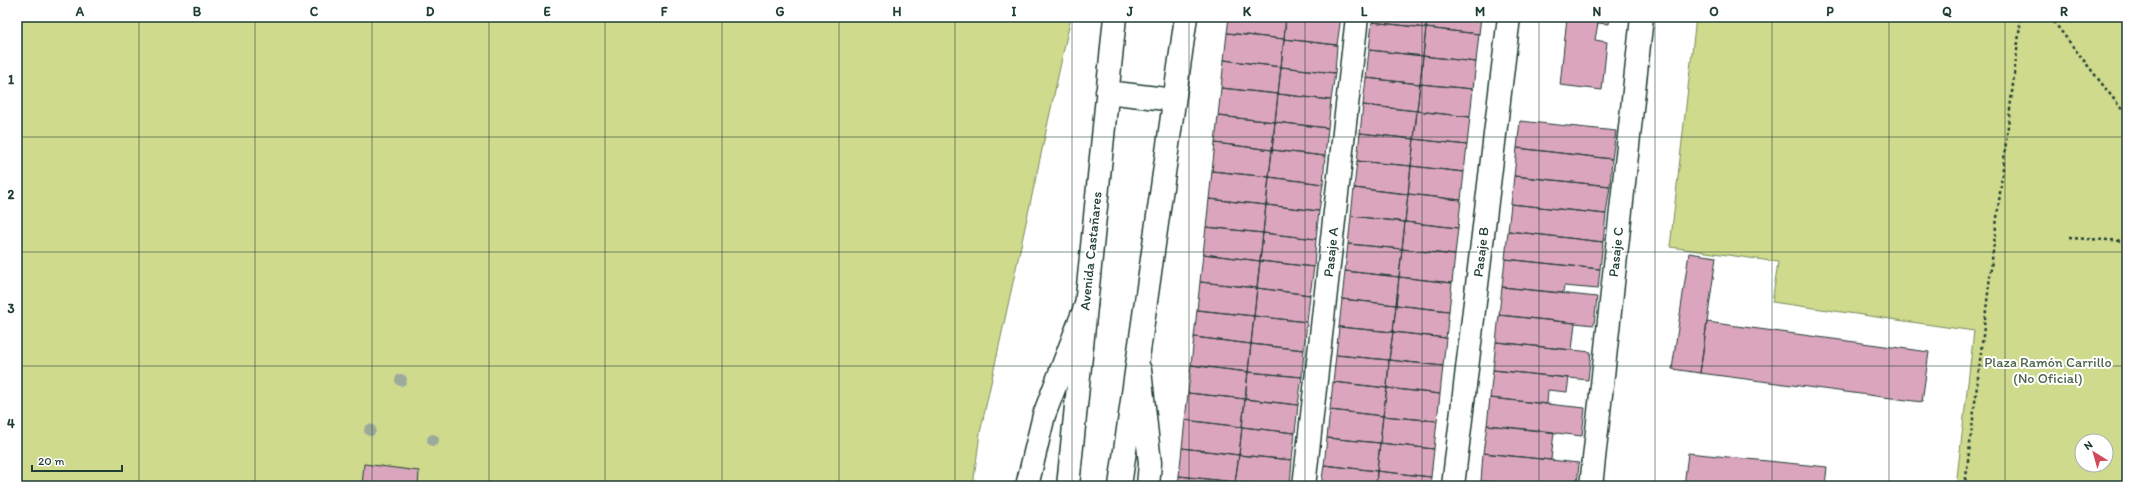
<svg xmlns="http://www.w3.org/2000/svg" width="2144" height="503" font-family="Itim,sans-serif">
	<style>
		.green { fill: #cfda8d; stroke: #778c60; fill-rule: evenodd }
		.building { fill: #daa5bd; stroke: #1f3d34 }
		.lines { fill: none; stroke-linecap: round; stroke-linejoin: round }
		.minor-casing { stroke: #1f3d34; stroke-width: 25 }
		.major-casing { stroke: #1f3d34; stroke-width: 25 }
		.highway-casing { stroke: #1f3d34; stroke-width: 25 }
		.path { stroke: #1f3d34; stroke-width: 2.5; stroke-dasharray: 3 3; stroke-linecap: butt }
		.minor { stroke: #fff; stroke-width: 22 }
		.major { stroke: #fff; stroke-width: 22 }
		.highway { stroke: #fff; stroke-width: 22 }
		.tree { fill: #9caa9b }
		.grid { fill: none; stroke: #1f3d34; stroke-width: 1; stroke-opacity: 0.55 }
		.labels { text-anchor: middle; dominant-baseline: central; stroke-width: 4; stroke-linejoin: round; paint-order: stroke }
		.street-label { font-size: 14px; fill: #1f3d34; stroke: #fff }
		.park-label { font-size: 14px; fill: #4b644a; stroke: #fff }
		.neatline { fill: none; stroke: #1f3d34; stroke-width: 1.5 }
		.grid-label { font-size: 13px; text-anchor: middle; font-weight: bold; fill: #1f3d34 }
	</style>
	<rect width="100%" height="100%" fill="#fff"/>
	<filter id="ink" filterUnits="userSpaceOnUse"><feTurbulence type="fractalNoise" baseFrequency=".025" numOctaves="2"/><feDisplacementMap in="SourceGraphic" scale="8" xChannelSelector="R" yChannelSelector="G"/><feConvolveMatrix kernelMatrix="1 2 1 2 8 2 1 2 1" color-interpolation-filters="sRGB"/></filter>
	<g filter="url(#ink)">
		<!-- green -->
		<path class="green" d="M17,17H1071L980,433L973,486H17Z
			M1696,17H2127V486H1956L1974,331L1772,302L1778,262L1670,247ZM2082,441H2106V465H2082Z"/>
		<!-- building -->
		<path class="building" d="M1229,17H1286L1284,39L1227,33Z
			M1286,17H1341L1337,45L1284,39Z
			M1373,17H1427L1426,28L1372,22Z
			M1427,17H1481L1479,34L1426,28Z
			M1567,17H1610L1609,24L1598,23L1595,40L1607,42L1602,90L1560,85Z
			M1372,22L1426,28L1423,56L1369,50Z
			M1426,28L1479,34L1476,62L1423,56Z
			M1227,33L1284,39L1281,67L1224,60Z
			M1284,39L1337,45L1335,73L1281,67Z
			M1369,50L1423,56L1420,84L1366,78Z
			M1423,56L1476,62L1473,89L1420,84Z
			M1224,60L1281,67L1278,94L1221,88Z
			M1281,67L1335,73L1331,100L1278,94Z
			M1366,78L1420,84L1417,111L1363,105Z
			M1420,84L1473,89L1470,117L1417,111Z
			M1221,88L1278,94L1275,122L1218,116Z
			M1278,94L1331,100L1328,128L1275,122Z
			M1363,105L1417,111L1414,139L1360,133Z
			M1417,111L1470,117L1467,145L1414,139Z
			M1218,116L1275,122L1272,150L1215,143Z
			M1520,121L1616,131L1612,159L1517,148Z
			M1275,122L1328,128L1325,156L1272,150Z
			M1360,133L1414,139L1411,166L1357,161Z
			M1414,139L1467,145L1464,172L1411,166Z
			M1215,143L1272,150L1269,177L1212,171Z
			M1517,148L1612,159L1610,186L1514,176Z
			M1272,150L1325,156L1323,184L1269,177Z
			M1357,161L1411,166L1408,194L1354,188Z
			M1411,166L1464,172L1461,200L1408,194Z
			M1212,171L1269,177L1266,205L1209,199Z
			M1514,176L1610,186L1606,214L1511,204Z
			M1269,177L1323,184L1319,211L1266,205Z
			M1354,188L1408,194L1405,222L1351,216Z
			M1408,194L1461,200L1458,228L1405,222Z
			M1209,199L1266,205L1263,233L1206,227Z
			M1511,204L1606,214L1603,242L1508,231Z
			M1266,205L1319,211L1316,239L1263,233Z
			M1351,216L1405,222L1402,249L1348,244Z
			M1405,222L1458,228L1455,255L1402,249Z
			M1206,227L1263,233L1260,261L1203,254Z
			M1508,231L1603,242L1600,269L1505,259Z
			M1263,233L1316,239L1314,267L1260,261Z
			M1348,244L1402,249L1399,277L1345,271Z
			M1402,249L1455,255L1452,283L1399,277Z
			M1689,253L1716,257L1700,373L1672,369Z
			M1203,254L1260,261L1257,288L1200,282Z
			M1505,259L1600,269L1598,289L1564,286L1563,293L1502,287Z
			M1260,261L1314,267L1310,295L1257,288Z
			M1345,271L1399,277L1396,305L1342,299Z
			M1399,277L1452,283L1449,311L1396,305Z
			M1200,282L1257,288L1254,316L1197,310Z
			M1502,287L1597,297L1594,325L1499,315Z
			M1257,288L1310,295L1307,322L1254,316Z
			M1342,299L1396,305L1393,332L1339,327Z
			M1396,305L1449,311L1446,338L1393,332Z
			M1197,310L1254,316L1251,344L1194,337Z
			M1499,315L1575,323L1572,350L1496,342Z
			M1254,316L1307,322L1304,350L1251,344Z
			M1707,322L1929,352L1922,402L1700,373Z
			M1339,327L1393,332L1389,360L1336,355Z
			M1393,332L1446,338L1443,366L1389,360Z
			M1194,337L1251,344L1248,372L1191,365Z
			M1496,342L1591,352L1588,380L1493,370Z
			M1251,344L1304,350L1302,377L1248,372Z
			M1336,355L1389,360L1387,388L1333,382Z
			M1389,360L1443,366L1440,394L1387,388Z
			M1191,365L1248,372L1245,399L1188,393Z
			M1493,370L1569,378L1567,392L1548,390L1547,404L1490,398Z
			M1248,372L1302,377L1298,405L1245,399Z
			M1333,382L1387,388L1383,416L1330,410Z
			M1387,388L1440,394L1437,421L1383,416Z
			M1188,393L1245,399L1242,427L1185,420Z
			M1490,398L1585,408L1582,436L1487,425Z
			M1245,399L1298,405L1295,433L1242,427Z
			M1330,410L1383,416L1380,443L1327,438Z
			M1383,416L1437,421L1434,449L1380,443Z
			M1185,420L1242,427L1239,455L1182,448Z
			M1487,425L1554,432L1551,460L1483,453Z
			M1242,427L1295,433L1292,460L1239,455Z
			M1327,438L1380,443L1377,471L1324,465Z
			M1380,443L1434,449L1431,477L1377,471Z
			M1182,448L1239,455L1235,482L1179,476Z
			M1483,453L1579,463L1577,486H1529L1481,481Z
			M1688,453L1827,467L1825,486H1684Z
			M1239,455L1292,460L1290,486L1235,482Z
			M364,464L419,471L418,486H362Z
			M1324,465L1377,471L1376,486H1321Z
			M1377,471L1431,477L1430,486H1376Z
			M1179,476L1235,482V486H1178Z
			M1481,481L1529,486H1480Z
			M1235,482L1269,486H1235Z"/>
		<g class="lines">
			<!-- minor casing -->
			<g class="minor-casing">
				<path id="minor" d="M1140,370L1150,463L1148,486
					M1304,486L1357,17
					M1453,486L1509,17
					M1591,486L1642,17"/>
			</g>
			<!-- major casing -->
			<g class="major-casing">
				<path id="major" d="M1107,92L1174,100
					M1068,486L1115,17
					M1120,486L1186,17"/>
			</g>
			<!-- highway casing -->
			<g class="highway-casing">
				<path id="highway" d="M1027,486L1044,415L1086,305"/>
			</g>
			<!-- path -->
			<path class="path" d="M2050,17L2127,116
				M2069,238L2127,241
				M1965,486L2021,17"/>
			<!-- minor -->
			<use href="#minor" class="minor"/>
			<!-- major -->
			<use href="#major" class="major"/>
			<!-- highway -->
			<use href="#highway" class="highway"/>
		</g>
		<!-- trees -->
		<g class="tree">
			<circle cx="401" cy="380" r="6"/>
			<circle cx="370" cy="430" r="6"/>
			<circle cx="433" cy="440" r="6"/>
		</g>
	</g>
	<!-- grid -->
	<path class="grid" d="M139,17V486M255,17V486M372,17V486M489,17V486M605,17V486M722,17V486M839,17V486M955,17V486M1072,17V486M1189,17V486M1305,17V486M1422,17V486M1539,17V486M1655,17V486M1772,17V486M1889,17V486M2005,17V486M17,137H2127M17,252H2127M17,366H2127"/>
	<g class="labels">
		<!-- street labels -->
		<g class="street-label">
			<text transform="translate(1091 251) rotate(-84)">Avenida Castañares</text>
			<text transform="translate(1331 252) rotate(-84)">Pasaje A</text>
			<text transform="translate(1481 252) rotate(-83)">Pasaje B</text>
			<text transform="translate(1616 252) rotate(-84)">Pasaje C</text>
		</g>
		<!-- park labels -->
		<g class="park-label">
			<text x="2048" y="362">Plaza Ramón Carrillo<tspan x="2048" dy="16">(No Oficial)</tspan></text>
		</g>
	</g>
	<!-- margin -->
	<rect width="2144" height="503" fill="none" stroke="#fff" stroke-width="44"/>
	<!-- north arrow -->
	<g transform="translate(2094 453) rotate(323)"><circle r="19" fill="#ffffff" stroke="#a5b1ae"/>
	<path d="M0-3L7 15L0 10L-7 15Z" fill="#d1495b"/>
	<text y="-6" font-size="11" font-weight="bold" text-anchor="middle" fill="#1f3d34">N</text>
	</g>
	<!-- scale -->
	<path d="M32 465v6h90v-6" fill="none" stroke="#1f3d34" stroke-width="2"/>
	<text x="38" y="465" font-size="12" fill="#1f3d34" stroke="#ffffff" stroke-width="3" paint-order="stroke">20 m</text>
	<rect x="22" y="22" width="2100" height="459" class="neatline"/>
	<g class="grid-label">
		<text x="80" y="16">A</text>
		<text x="197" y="16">B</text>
		<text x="314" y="16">C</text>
		<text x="430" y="16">D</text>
		<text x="547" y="16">E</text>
		<text x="664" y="16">F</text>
		<text x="780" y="16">G</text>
		<text x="897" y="16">H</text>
		<text x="1014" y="16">I</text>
		<text x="1130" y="16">J</text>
		<text x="1247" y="16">K</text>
		<text x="1364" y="16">L</text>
		<text x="1480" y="16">M</text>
		<text x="1597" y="16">N</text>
		<text x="1714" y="16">O</text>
		<text x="1830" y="16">P</text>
		<text x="1947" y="16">Q</text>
		<text x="2064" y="16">R</text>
		<text x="11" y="84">1</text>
		<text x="11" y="199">2</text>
		<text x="11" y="313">3</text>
		<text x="11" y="428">4</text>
	</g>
</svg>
